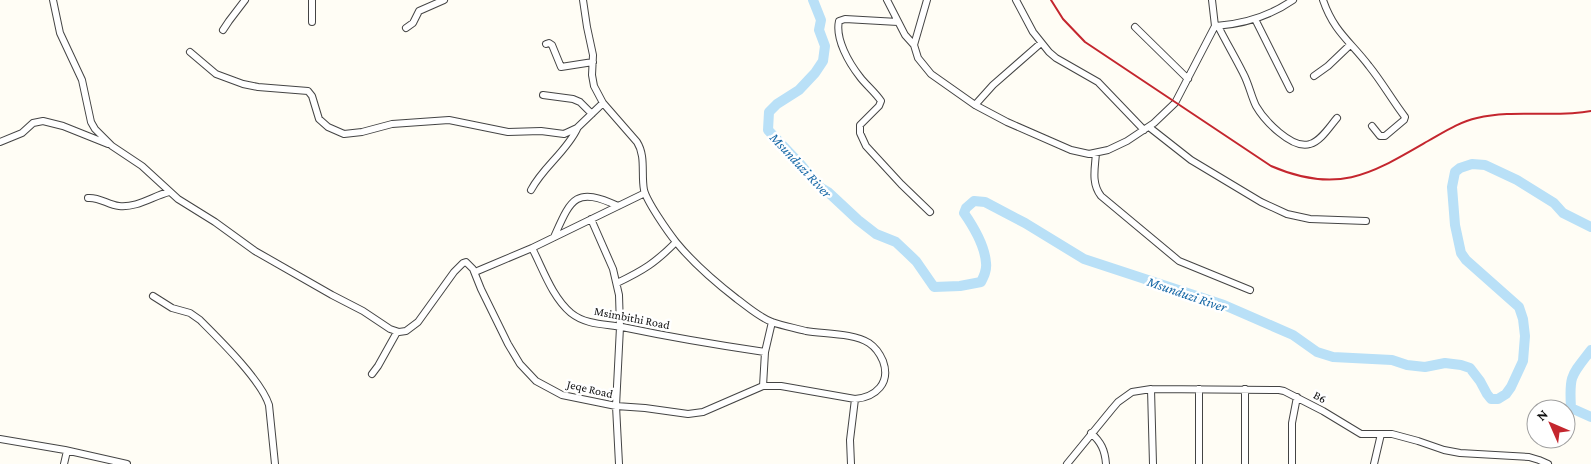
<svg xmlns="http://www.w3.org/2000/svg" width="1591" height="464" font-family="'Crimson Pro',serif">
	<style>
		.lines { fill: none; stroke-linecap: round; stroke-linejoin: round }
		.river { stroke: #b9e0f7; stroke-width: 10 }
		.minor-casing { stroke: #444; stroke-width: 8 }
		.minor { stroke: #fff; stroke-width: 6 }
		.rail { stroke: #c4262e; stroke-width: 2 }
		.labels { text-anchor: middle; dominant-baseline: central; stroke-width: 5; stroke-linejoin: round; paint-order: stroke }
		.street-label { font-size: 12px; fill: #111; stroke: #fff }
		.water-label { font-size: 14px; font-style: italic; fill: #1768a6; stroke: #fff }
	</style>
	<rect width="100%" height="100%" fill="#fffdf5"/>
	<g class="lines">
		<!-- river -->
		<path class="river" d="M813,0L821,20L819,30L825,46L823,61L815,73L799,90L777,104L769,112L768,130L801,165L818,186L828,192L858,220L876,234L896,242L916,261L934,287L960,286L981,282C984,276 987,270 986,263C985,247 973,226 964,213L966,208L974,201L985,202L1025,223L1084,259L1224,305L1293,335L1317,352L1333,357L1392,360L1407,365L1425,367L1445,363L1461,365L1470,368L1480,381L1487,394L1491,399H1498L1506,394L1511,387L1523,361L1525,336L1523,319L1519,307L1466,260L1461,253L1455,225L1452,187L1455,172L1460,168L1472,164L1485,165L1517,180L1554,203L1563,213L1591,227
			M1591,350C1571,376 1569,375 1571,408L1591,417"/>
		<!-- minor casing -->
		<g class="minor-casing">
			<path id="minor" d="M53,0L60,33L82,80L91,122L95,129L112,146L142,166L178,199L215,222L255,251L332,295L363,311L390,329L399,332L406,331L418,322L454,272L463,263L466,262L473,269L481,289L508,344L520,364L536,381L562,395L616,406L645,408L688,414L703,412L763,386H781L855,399
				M583,0L587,27L593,55L592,75L594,86L603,103L637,142C646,156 641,174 644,190C647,202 668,232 676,242C694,264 715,282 737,299C748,307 759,317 772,322C783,326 795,328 806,331C824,334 854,333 869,343C875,347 880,354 883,361C891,383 876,397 855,399L850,440L851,464
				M887,0L905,35L914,45
				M927,0L914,45L918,58L931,74L975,105L1007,122L1071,150L1089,154L1108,150L1127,141L1154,123L1175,103L1215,26L1212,0
				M1016,0L1033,32L1049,52L1056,58L1098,82L1144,130
				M1323,0C1334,32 1350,41 1369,66C1382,82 1392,100 1405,117L1404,120L1385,136H1380L1372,126
				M1255,19L1290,89
				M312,22V0
				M898,22L845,19L839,21C835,39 849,63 860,77C866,85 875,92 881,101L879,106L860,125V133L866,146L901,184L930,212
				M1216,26C1244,24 1270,16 1293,0
				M1218,26C1226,42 1235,57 1243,73C1249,84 1251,96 1256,106C1264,120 1292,150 1310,144C1321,141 1330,126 1337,118
				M1135,27L1188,79
				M406,28L413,23L419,11L444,0
				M223,30L229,21L245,0
				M546,44L549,43L552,45L561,67L593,62
				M190,52L216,74L243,84L258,87L308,91L312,96L319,119L328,127L344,134L362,132L392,124L449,120L508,132L541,131L564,134L577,128L603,103
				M1314,76L1328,66L1350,45
				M543,95L573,99L580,102L592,114
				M975,105L993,85L1041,43
				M1149,127L1191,160L1261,202L1287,214L1310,219L1366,221
				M0,142L22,133L33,123L43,121L63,126L108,144
				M1096,153C1095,168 1091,183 1101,196L1179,261L1250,290
				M531,190C543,167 566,152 577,129
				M88,198C100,197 108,205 119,206C137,208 153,196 169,192
				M591,219L613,269L619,295L620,327L616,406L619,464
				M554,237C571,199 575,186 618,206
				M532,248C543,269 552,297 571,313C586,325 605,324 622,327C670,337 717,345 765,352
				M475,272L532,248L645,193
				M617,283C644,270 655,263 676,242
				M153,296L172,308L190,313L200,320C219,339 261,380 269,405L275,464
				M372,374L378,366L397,332
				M763,386L765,352L772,322
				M1151,389L1153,464
				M1091,433C1101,442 1105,450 1106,464
				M0,439L65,450L127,464
				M64,464L67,451
				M1067,464L1112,409L1118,402L1132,392L1151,389L1279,390L1284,391L1323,411L1361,434H1392L1418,441L1444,450L1460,453L1529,457L1539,460L1548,464
				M1199,464V389
				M1245,464V389
				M1292,464V423L1297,397
				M1374,464L1381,434"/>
		</g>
		<!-- minor -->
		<use href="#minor" class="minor"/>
		<!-- rail -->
		<path class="rail" d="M1051,0L1063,19L1085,42L1271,166C1338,195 1371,174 1428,141C1444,132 1459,122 1477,118C1514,109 1554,118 1591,111"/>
	</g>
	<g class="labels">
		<!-- street labels -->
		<g class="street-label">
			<text transform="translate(632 318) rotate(11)">Msimbithi Road</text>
			<text transform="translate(590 389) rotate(13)">Jeqe Road</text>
			<text transform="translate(1320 397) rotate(28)">B6</text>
		</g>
		<!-- water labels -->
		<g class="water-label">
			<text transform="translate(801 165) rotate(47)">Msunduzi River</text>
			<text transform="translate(1187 294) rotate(19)">Msunduzi River</text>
		</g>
	</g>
	<!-- north arrow -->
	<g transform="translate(1551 424) rotate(315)"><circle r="24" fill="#ffffff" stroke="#a0a0a0"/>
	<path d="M0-4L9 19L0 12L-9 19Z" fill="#c4262e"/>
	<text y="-8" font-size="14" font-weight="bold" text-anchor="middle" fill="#111111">N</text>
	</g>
</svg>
